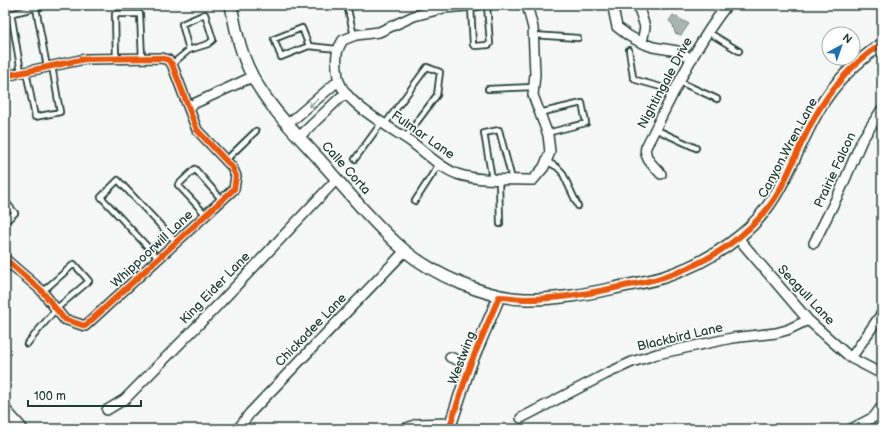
<svg xmlns="http://www.w3.org/2000/svg" width="887" height="434" font-family="'Balsamiq Sans',sans-serif">
	<style>
		.water { fill: #aab5b1; stroke: #72857f }
		.lines { fill: none; stroke-linecap: round; stroke-linejoin: round }
		.service-casing { stroke: #1f3d34; stroke-width: 8 }
		.minor-casing { stroke: #1f3d34; stroke-width: 12 }
		.tertiary-casing { stroke: #1f3d34; stroke-width: 14 }
		.secondary-casing { stroke: #1f3d34; stroke-width: 15 }
		.service { stroke: #fff; stroke-width: 4.5 }
		.minor { stroke: #fff; stroke-width: 9 }
		.tertiary { stroke: #fff; stroke-width: 11 }
		.secondary { stroke: #fff; stroke-width: 12 }
		.cycleway-casing { stroke: #fff; stroke-width: 8 }
		.cycleway { stroke: #e8590c; stroke-width: 6 }
		.oneway { stroke: #8f9e9a }
		.labels { text-anchor: middle; dominant-baseline: central; stroke-width: 3; stroke-linejoin: round; paint-order: stroke }
		.street-label { font-size: 13px; fill: #1f3d34; stroke: #fff }
	</style>
	<rect width="100%" height="100%" fill="#f6f7f7"/>
	<filter id="ink" filterUnits="userSpaceOnUse"><feTurbulence type="fractalNoise" baseFrequency=".025" numOctaves="2"/><feDisplacementMap in="SourceGraphic" scale="8" xChannelSelector="R" yChannelSelector="G"/><feConvolveMatrix kernelMatrix="1 2 1 2 8 2 1 2 1" color-interpolation-filters="sRGB"/></filter>
	<g filter="url(#ink)">
		<!-- water -->
		<path class="water" d="M673,15L689,24L681,35L675,33L673,25L669,21Z"/>
		<g class="lines">
			<!-- service casing -->
			<g class="service-casing">
				<path id="service" d="M347,5L354,36
					M471,6L473,45L475,46L489,45L490,44L487,5
					M36,8L47,67
					M11,13L21,72
					M5,15L47,5
					M708,32L739,51
					M533,35L578,38
					M309,46L281,57L274,39L302,28L309,46L337,49
					M629,50L633,77L636,80L675,91
					M116,59L115,14H140L142,59
					M172,64L189,50L208,44L213,40L205,14L182,24L189,50
					M26,71L35,117L60,112L52,66
					M680,82L717,99
					M488,89L534,87
					M539,113L582,103L586,123L547,133
					M385,124L427,67L440,72L437,95L405,138
					M655,129L696,148
					M355,159L382,122
					M226,160L256,131
					M546,161L557,167L562,172L578,206
					M492,179L484,133L499,130L512,179
					M499,180L500,224
					M5,201L15,213L5,222
					M415,201L439,164
					M206,215L178,185L195,169L222,200
					M158,258L101,197L118,180L176,242
					M5,271L12,264
					M27,344L56,309L89,281L74,264L42,292"/>
			</g>
			<!-- minor casing -->
			<g class="minor-casing">
				<path id="minor" d="M478,5L444,8L414,16L379,32L356,35L343,40C336,51 336,56 337,69C338,72 337,77 339,81C346,104 390,127 410,141C425,152 439,167 457,174C481,182 508,179 533,180L544,167L550,152L548,135L533,95L535,74L533,28L527,5
					M614,5L613,8L617,27L629,36L642,43L653,47L677,51L692,59
					M638,5L645,27L642,43
					M5,76L85,59L162,58L168,60L172,64L197,130L232,167L236,176L234,189L85,326L64,319L41,290L5,259
					M189,106L252,77
					M288,124L338,81
					M299,137L345,93
					M661,174C654,166 643,158 646,147C671,99 693,48 727,5
					M738,238L808,320L851,358L882,374
					M814,243L841,189L862,140L882,109
					M450,357L470,365
					M851,358L882,313
					M107,410L125,399L218,305L336,180
					M521,418L606,374L632,362L657,354L732,338L776,333L787,330L808,320
					M238,429L250,413L405,251
					M404,429L417,424L451,423
					M851,429L874,417L882,406"/>
			</g>
			<!-- tertiary casing -->
			<g class="tertiary-casing">
				<path id="tertiary" d="M231,5C235,26 239,47 248,67C264,103 294,131 320,160C346,190 374,224 404,250C434,275 486,298 525,299C555,300 586,294 615,288C631,284 649,282 664,277C691,268 718,254 740,236C782,203 793,153 819,109C834,83 857,61 882,44
					M450,429L451,423L470,365L499,297"/>
			</g>
			<!-- secondary casing -->
			<g class="secondary-casing">
				<path id="secondary" d="M5,411L21,429"/>
			</g>
			<!-- service -->
			<use href="#service" class="service"/>
			<!-- minor -->
			<use href="#minor" class="minor"/>
			<!-- tertiary -->
			<use href="#tertiary" class="tertiary"/>
			<!-- secondary -->
			<use href="#secondary" class="secondary"/>
			<!-- cycleway casing -->
			<g class="cycleway-casing">
				<path id="cycleway" d="M5,76L85,59L162,58L168,60L172,64L197,130L232,167L236,176L234,189L85,326L64,319L41,290L5,259
					M450,429L451,423L470,365L499,297C508,297 517,299 526,299C558,299 588,294 619,287C634,284 649,282 663,277C707,264 755,233 778,193C788,176 795,156 804,138C821,101 847,66 882,44"/>
			</g>
			<!-- cycleway -->
			<use href="#cycleway" class="cycleway"/>
		</g>
		<!-- one-way arrows -->
		<defs><path id="oneway-shaft" d="M-6 0H5M1.5-3L5.5 0L1.5 3" fill="none" stroke-width="1.6" stroke-linecap="round" stroke-linejoin="round"/></defs>
		<use class="oneway" href="#oneway-shaft" transform="translate(313 103) rotate(140)"/>
	</g>
	<g class="labels">
		<!-- street labels -->
		<g class="street-label">
			<text transform="translate(665 83) rotate(-62)">Nightingale Drive</text>
			<text transform="translate(423 135) rotate(35)">Fulmar Lane</text>
			<text transform="translate(788 148) rotate(-62)">Canyon Wren Lane</text>
			<text transform="translate(346 168) rotate(48)">Calle Corta</text>
			<text transform="translate(835 170) rotate(-65)">Prairie Falcon</text>
			<text transform="translate(152 249) rotate(-43)">Whippoorwill Lane</text>
			<text transform="translate(215 288) rotate(-46)">King Eider Lane</text>
			<text transform="translate(806 295) rotate(47)">Seagull Lane</text>
			<text transform="translate(311 330) rotate(-46)">Chickadee Lane</text>
			<text transform="translate(680 337) rotate(-13)">Blackbird Lane</text>
			<text transform="translate(462 358) rotate(-69)">Westwing</text>
		</g>
	</g>
	<!-- margin -->
	<rect width="887" height="434" fill="none" stroke="#fff" stroke-width="20"/>
	<rect x="10" y="10" width="867" height="414" fill="none" stroke="#1f3d34" stroke-width="1.5" filter="url(#ink)"/>
	<!-- north arrow -->
	<g transform="translate(841 46) rotate(40)"><circle r="19" fill="#ffffff" stroke="#a5b1ae"/>
	<path d="M0-3L7 15L0 10L-7 15Z" fill="#1f6fb2"/>
	<text y="-6" font-size="11" font-weight="bold" text-anchor="middle" fill="#1f3d34">N</text>
	</g>
	<!-- scale -->
	<path d="M28 400v6h113v-6" fill="none" stroke="#1f3d34" stroke-width="2"/>
	<text x="34" y="400" font-size="12" fill="#1f3d34" stroke="#ffffff" stroke-width="3" paint-order="stroke">100 m</text>
</svg>
